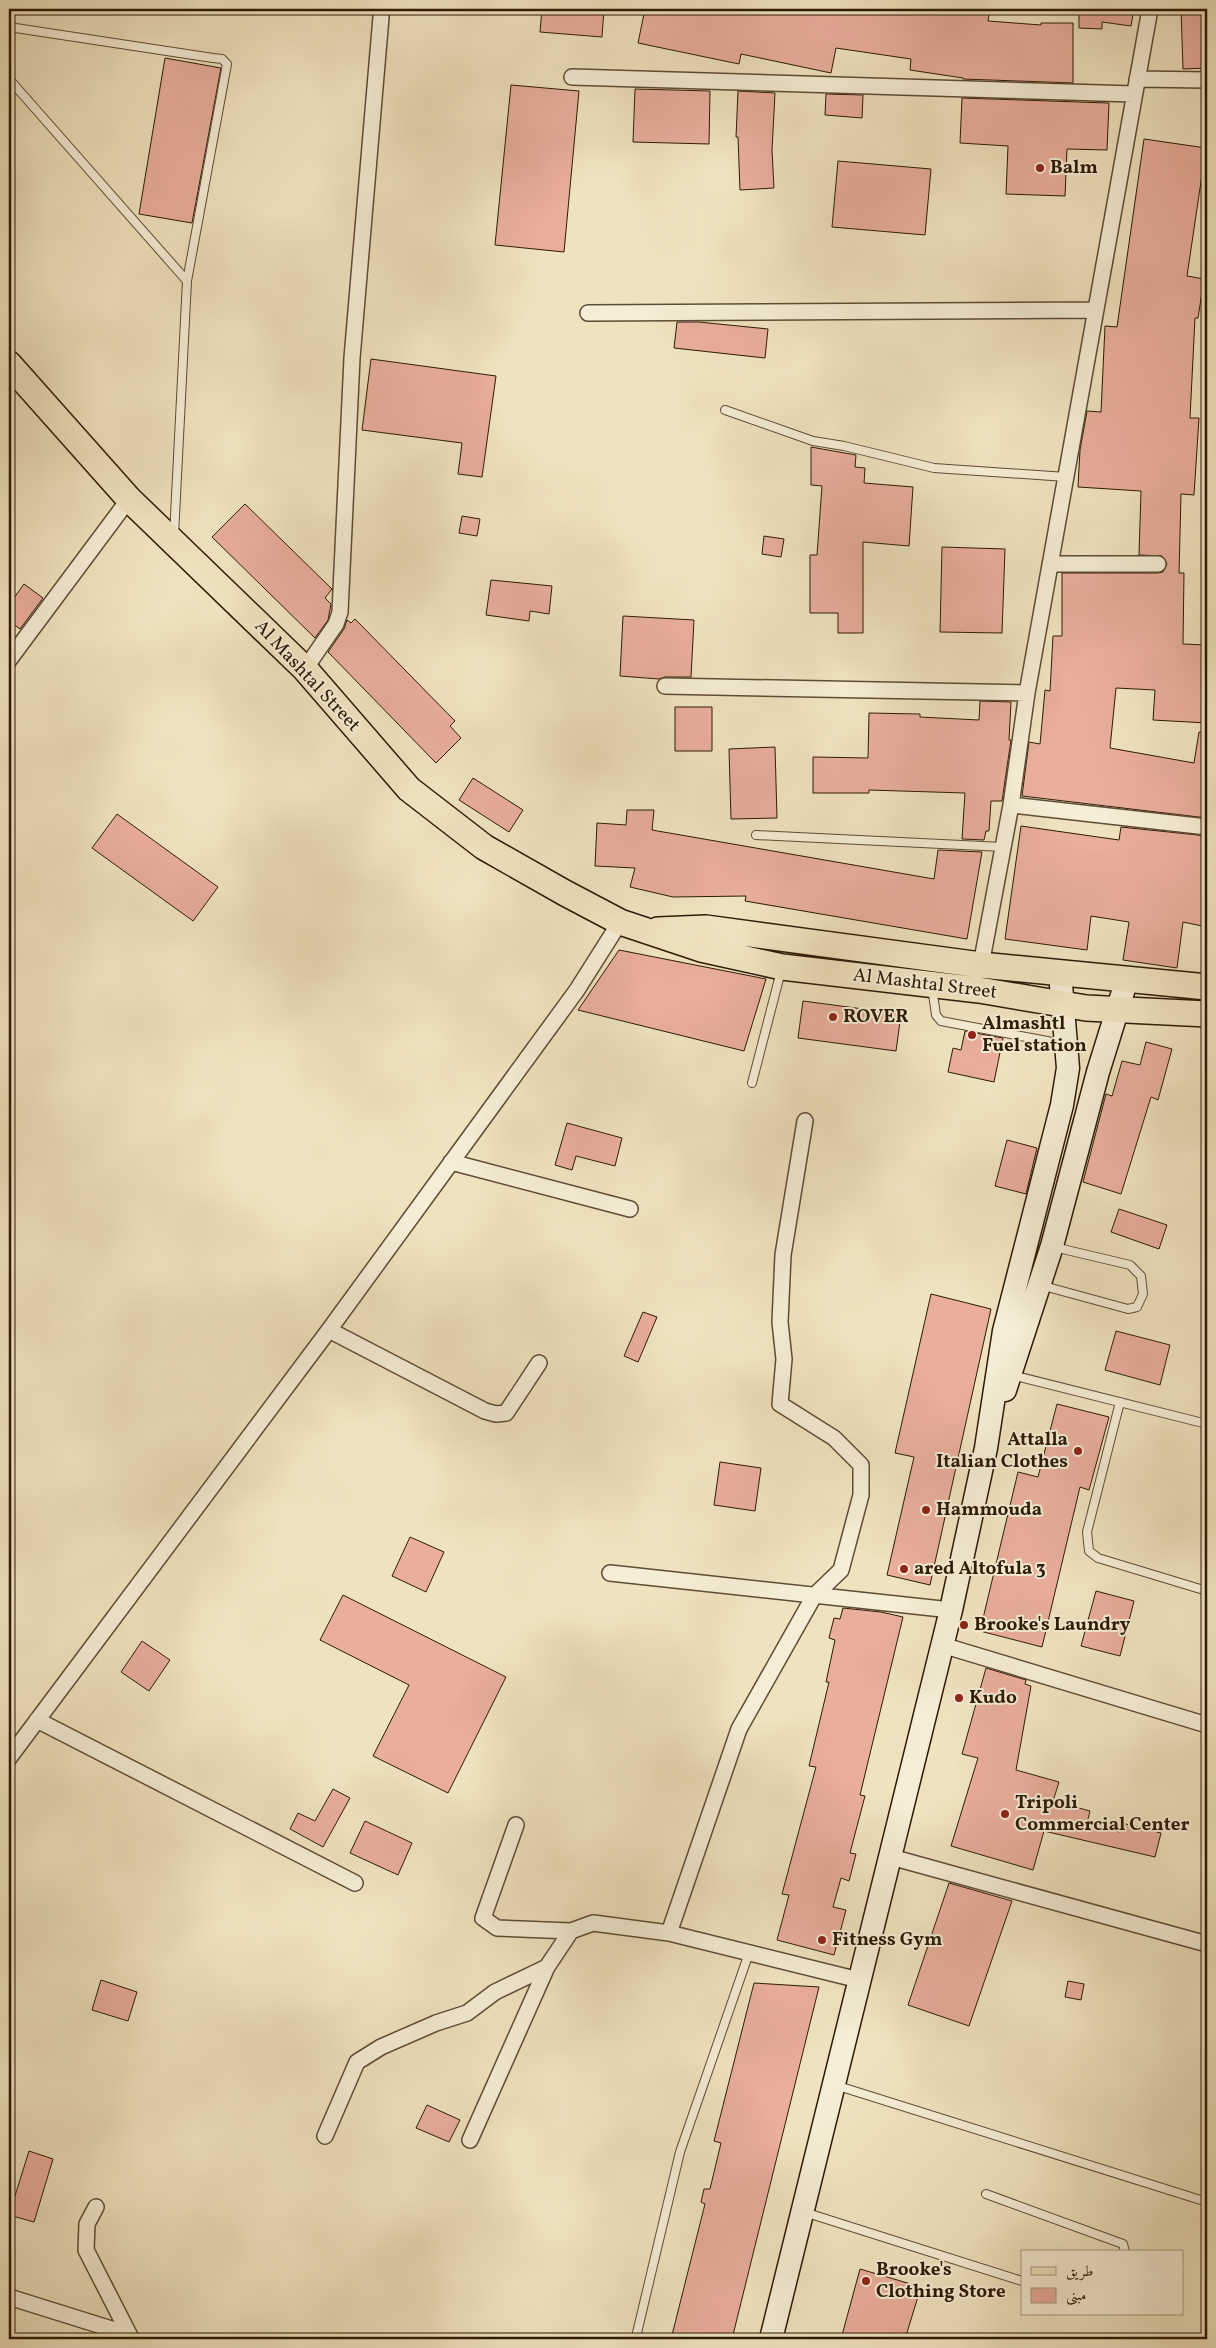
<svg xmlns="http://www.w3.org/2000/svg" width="1216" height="2348" font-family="Vollkorn,Amiri,serif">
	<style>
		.building { fill: #e9ae9c; stroke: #2c1a05 }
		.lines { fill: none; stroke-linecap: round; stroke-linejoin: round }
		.service-casing { stroke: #5d4c34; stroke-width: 10 }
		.minor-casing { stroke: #5d4c34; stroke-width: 18 }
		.secondary-casing { stroke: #2c1a05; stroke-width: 25 }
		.primary-casing { stroke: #2c1a05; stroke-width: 28 }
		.service { stroke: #f5edd5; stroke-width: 8 }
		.minor { stroke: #f5edd5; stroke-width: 15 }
		.secondary { stroke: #f5edd5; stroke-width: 22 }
		.primary { stroke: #efe3bf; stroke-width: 25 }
		.poi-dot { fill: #8f2418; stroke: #f5edd5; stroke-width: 2 }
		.labels { text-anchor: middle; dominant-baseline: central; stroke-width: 4; stroke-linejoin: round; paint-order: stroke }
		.poi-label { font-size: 19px; font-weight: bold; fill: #2c1a05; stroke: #f5edd5; text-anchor: start }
		.street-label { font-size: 19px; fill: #2c1a05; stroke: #f5edd5 }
	</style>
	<rect width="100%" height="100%" fill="#efe3bf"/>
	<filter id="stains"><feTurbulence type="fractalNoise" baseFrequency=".004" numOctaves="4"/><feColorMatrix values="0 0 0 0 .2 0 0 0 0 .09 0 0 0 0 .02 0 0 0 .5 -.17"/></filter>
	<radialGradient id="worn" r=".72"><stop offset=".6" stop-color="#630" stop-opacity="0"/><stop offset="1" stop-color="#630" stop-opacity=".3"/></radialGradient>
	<!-- building -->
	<path class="building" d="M542,9H604L602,37L540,32Z
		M645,9H990L988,21L1041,25V23H1073V83L963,79V78L910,70L911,59L836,48L831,73L741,54L739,64L638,43Z
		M1098,9H1134L1131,26L1102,22V29L1079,28V12L1098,13Z
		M1181,9H1207V68L1183,69Z
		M165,58L221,68L192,223L139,214Z
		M511,85L579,91L564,252L495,245Z
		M635,89L710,91L709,144L633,142Z
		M738,91L775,93L772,150L774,188L740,190L738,137H736Z
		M826,94L863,95L862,118L825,115Z
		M962,98L1109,103L1107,150L1067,149L1065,196L1006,194L1008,146L960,143Z
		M1144,139L1206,148L1187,276L1204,279L1198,318H1195L1190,418H1199L1194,495L1181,494L1179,573H1184L1183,644L1207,645V723L1153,720L1155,690L1116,688L1110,748L1194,763L1199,732L1207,733V818L1022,796L1029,742L1040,744L1045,690L1050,691L1053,636H1062V573H1158L1163,572L1167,564L1162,556L1139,555L1141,491L1078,487L1080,450L1087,411L1101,412L1105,326L1117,327Z
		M838,161L931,169L925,235L832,227Z
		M677,322H699L768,329L765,358L674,348Z
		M371,359L496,376L482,477L458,474L462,443L362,430Z
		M811,447L856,455L855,467L865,468L864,483L913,487L909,546L863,542V633H838V613H810V555H817L822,486L811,485Z
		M245,504L332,589L325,598L331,604L328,620L315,638L212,537Z
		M462,516L480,519L477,536L459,533Z
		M764,536L784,539L781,557L762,554Z
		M942,547L1005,549L1002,633L940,632Z
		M491,580L552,586L549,614L530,611L529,621L486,615Z
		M24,584L43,598L20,629L9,621V605Z
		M623,616L694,620L691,677H665L659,679L620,676Z
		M355,619L455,721L450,726L461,738L436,763L328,652L344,629L347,620L351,623Z
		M980,701L1011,702L1009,740H1011L1002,801H991L989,831H986L984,840L962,839L965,793L869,790V793H813V757L868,758L869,713L920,714V717L979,720Z
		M675,707H712V751H675Z
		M775,747L777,818L731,819L729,749Z
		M473,778L523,810L509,832L459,800Z
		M627,810H654L652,830L934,879L938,850L982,852L967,939L745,901L746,896L673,897L630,887L635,868L595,866L597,823L626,825Z
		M117,814L218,887L193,921L92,848Z
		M1021,826L1119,840L1121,827L1207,836V927L1183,922L1177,968L1123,960L1129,922L1091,916L1087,950L1005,939Z
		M619,950L766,979L744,1051L578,1010Z
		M803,1001L901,1014L896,1051L798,1038Z
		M965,1031L1003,1038L994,1082L948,1072L953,1048L961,1050Z
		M1146,1042L1172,1049L1158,1100L1151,1097L1121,1194L1083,1182L1106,1094L1112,1096L1122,1061L1140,1065Z
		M567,1123L622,1138L615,1166L576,1156L572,1170L555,1165Z
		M1007,1140L1037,1148L1026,1194L995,1186Z
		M1119,1209L1167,1225L1159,1249L1111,1232Z
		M931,1294L991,1309L930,1585L887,1575L914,1457L895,1453Z
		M643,1312L657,1317L638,1362L624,1356Z
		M1116,1331L1170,1345L1160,1385L1105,1370Z
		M1057,1404L1109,1417L1089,1490L1080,1487L1042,1647L980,1631L1018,1472L1038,1477Z
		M720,1462L761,1468L755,1511L714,1505Z
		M410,1537L444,1552L426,1592L392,1576Z
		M1096,1591L1134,1601L1120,1656L1081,1646Z
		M343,1595L506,1677L448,1793L373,1756L409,1685L320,1640Z
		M843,1608L881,1612L903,1617L860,1795L865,1796L850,1853L856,1854L849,1881L841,1878L833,1907L846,1910L834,1955L777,1940L789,1895L782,1894L816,1767L809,1766L829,1682H826L835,1640L829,1638L834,1618L840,1619Z
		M142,1641L170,1660L149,1691L121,1672Z
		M986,1668L1026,1680L1025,1684L1031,1686L1016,1770L1059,1782L1053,1801L1090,1811L1087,1823L1120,1832L1122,1823L1161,1833L1155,1857L1044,1831L1033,1870L951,1846L978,1758L962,1754Z
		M333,1789L350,1798L323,1847L290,1829L298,1813L315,1821Z
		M365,1821L412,1843L398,1875L350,1853Z
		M949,1883L1012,1901L969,2026L908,2005Z
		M101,1980L137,1992L128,2021L92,2010Z
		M1068,1981L1084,1984L1081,2000L1065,1997Z
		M754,1983L819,1987L732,2339H671L705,2204L701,2202L704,2189H710L721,2143L714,2141Z
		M427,2105L460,2120L449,2142L416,2128Z
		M29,2151L53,2159L34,2222L9,2215Z
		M860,2269L921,2287L905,2339H841Z"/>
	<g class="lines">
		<!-- service casing -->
		<g class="service-casing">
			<path id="service" d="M9,27L213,58L222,59L227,64L187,281
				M9,79L187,281L174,535
				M725,410L813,441L844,446L934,468L1066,477
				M756,835L1003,847
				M932,987L936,1015L941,1021L1063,1044
				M752,1083L781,971
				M1040,1285L1128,1309L1137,1307L1143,1294L1141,1276L1130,1265L1054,1247
				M1012,1375L1207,1424
				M1120,1402L1087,1532L1089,1551L1098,1558L1207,1591
				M835,2085L1207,2202
				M986,2194L1112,2240L1123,2244L1125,2252
				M804,2212L1022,2281
				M636,2337L680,2152L749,1953"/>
		</g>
		<!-- minor casing -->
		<g class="minor-casing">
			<path id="minor" d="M572,77L1134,94
				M1137,79L1207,80
				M588,313L1095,310
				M1050,564H1158
				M9,660L129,499
				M305,669L336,624L340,612L352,358L381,17
				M665,686L1027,693
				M1011,805L1207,827
				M981,965L1011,805L1027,693L1150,9
				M451,1162L630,1209
				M329,1330L485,1411L496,1414L506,1413L539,1363
				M610,1573L951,1610
				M942,1645L1207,1725
				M37,1720L355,1883
				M9,1758L329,1330L577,990L620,922
				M516,1825L483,1918L497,1928L571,1931L593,1923L669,1933L859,1980
				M891,1857L1207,1944
				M669,1933L739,1729L814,1596L841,1570L861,1495V1465L834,1438L780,1404L784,1359L780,1322L783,1255L805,1121
				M325,2136L357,2062L381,2047L436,2023L467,2013L495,1992L547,1967
				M470,2140L547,1967L571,1931
				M96,2207L87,2224L86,2250L131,2338
				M9,2297L121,2332L132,2339"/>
		</g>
		<!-- secondary casing -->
		<g class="secondary-casing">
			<path id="secondary" d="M1005,1390L1052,1246L1098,1072L1127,979
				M771,2339L951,1610L986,1448L1004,1331L1062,1105L1068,1068L1060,973"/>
		</g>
		<!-- primary casing -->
		<g class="primary-casing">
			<path id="primary" d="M9,364L129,499L305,669L409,789L484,847L565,893L620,922L701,949L782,967L979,990L1086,1008L1207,1014
				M658,930L706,928L981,965L1207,987"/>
		</g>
		<!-- service -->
		<use href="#service" class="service"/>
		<!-- minor -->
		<use href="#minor" class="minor"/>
		<!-- secondary -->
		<use href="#secondary" class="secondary"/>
		<!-- primary -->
		<use href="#primary" class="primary"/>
	</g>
	<!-- markers -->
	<g class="poi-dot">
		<circle cx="1040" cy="168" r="5"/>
		<circle cx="833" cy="1017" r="5"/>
		<circle cx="972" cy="1035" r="5"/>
		<circle cx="1078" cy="1451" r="5"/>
		<circle cx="926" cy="1510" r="5"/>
		<circle cx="904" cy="1569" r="5"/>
		<circle cx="964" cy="1625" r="5"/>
		<circle cx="959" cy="1698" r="5"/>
		<circle cx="1005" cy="1814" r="5"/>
		<circle cx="822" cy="1940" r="5"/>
		<circle cx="866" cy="2281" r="5"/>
	</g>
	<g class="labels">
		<!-- poi labels -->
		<g class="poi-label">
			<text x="1050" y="168">Balm</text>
			<text x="843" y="1017">ROVER</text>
			<text x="982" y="1024">Almashtl<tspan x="982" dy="22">Fuel station</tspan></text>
			<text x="1068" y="1440" text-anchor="end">Attalla<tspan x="1068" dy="22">Italian Clothes</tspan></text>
			<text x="936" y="1510">Hammouda</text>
			<text x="914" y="1569">ared Altofula 3</text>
			<text x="974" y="1625">Brooke's Laundry</text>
			<text x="969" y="1698">Kudo</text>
			<text x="1015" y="1803">Tripoli<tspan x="1015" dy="22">Commercial Center</tspan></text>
			<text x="832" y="1940">Fitness Gym</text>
			<text x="876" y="2270">Brooke's<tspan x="876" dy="22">Clothing Store</tspan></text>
		</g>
		<!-- street labels -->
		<g class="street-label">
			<text transform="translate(307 676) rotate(47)">Al Mashtal Street</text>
			<text transform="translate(925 984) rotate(7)">Al Mashtal Street</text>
		</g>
	</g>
	<!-- margin -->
	<rect width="1216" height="2348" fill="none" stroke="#efe3bf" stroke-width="30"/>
	<rect x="10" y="10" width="1196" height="2328" fill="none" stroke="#2c1a05" stroke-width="2.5"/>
	<rect x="15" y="15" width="1186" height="2318" fill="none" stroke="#2c1a05"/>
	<!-- legend -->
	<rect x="1021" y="2250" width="162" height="65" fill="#f5edd5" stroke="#a59982"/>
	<rect x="1031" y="2267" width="25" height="8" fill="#efe3bf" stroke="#a59982"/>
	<text x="1066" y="2276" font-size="15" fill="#2c1a05">طريق</text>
	<rect x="1031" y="2288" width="25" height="15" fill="#e9ae9c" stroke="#a59982"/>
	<text x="1066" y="2300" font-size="15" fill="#2c1a05">مبنى</text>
	<rect width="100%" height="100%" filter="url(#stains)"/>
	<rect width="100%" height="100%" fill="url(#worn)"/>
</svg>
